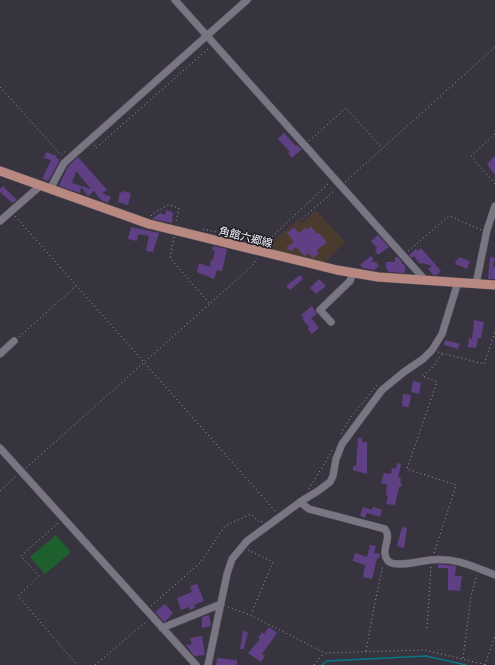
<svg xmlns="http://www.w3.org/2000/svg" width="495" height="665" font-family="Georgia,'Noto Sans JP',serif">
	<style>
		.commercial { fill: #4a3b2e }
		.green { fill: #1e602d }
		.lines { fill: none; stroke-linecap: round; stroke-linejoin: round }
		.stream { stroke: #067888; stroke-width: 1.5 }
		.building { fill: #5f4085; fill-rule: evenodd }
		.minor-casing { stroke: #535059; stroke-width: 8 }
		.major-casing { stroke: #535059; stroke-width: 10 }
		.path { stroke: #9e9ba4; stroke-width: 1; stroke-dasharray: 1 3; stroke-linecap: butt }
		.minor { stroke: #7a7582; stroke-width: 7 }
		.major { stroke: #b98981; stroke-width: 9 }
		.labels { text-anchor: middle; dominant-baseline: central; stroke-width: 3; stroke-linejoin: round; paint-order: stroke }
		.street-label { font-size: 11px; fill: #f5f3fa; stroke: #1f1d22 }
	</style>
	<rect width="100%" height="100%" fill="#38343f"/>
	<!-- commercial -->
	<path class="commercial" d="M316,210L345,242L324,263L264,249L299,219L302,223Z"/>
	<!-- green -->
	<path class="green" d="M56,535L71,552L45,574L30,557Z"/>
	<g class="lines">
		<!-- stream -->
		<path class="stream" d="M322,665L327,661L426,656L466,665"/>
	</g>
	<!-- building -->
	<path class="building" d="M284,133L296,146L297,145L302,149L292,158L288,153L290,152L278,139Z
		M46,152L57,156L56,158L59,159V162L48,181L42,179L51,160L44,158Z
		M495,156V175L487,164Z
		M78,157L107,190L102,193L111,197L108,203L101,200L94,191L88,196L81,187L80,193L59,186L68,166ZM76,171L91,189L72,183Z
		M3,186L17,200L12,203L0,192V189Z
		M123,191L131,193L128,205L118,202L120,192L123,193Z
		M166,210L172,212V213H173L172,223L152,219L160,213L165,215Z
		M311,226L317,234L319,233L327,242L317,250L319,253L313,258L308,253L305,256L303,255L296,247L291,251L286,248L294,242L287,233L294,227L299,233L305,228L307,230Z
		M131,227L159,233L153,252L146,251L149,236L138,234L137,241L128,239Z
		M378,235L389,247L378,255L375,250L377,248L371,241Z
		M213,246L227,249L222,271L217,270L214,279L197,272L199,263L210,267L211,259L213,260L215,251L212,250Z
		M421,248L441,271L437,275H433L428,269L432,266L422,263L420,264L414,256L412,258L409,255L416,249L417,251Z
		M371,256L374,259L371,262H376L379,266L374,270L363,268L360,265Z
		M395,257H398L402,262V264L405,265V273L388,272V269H386V262H395Z
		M459,257L470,261L467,269L455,264L457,259L458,260Z
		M490,257L495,258L493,267H495V279H488Z
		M300,275L303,279L290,290L286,286Z
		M319,279L326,286L316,294L310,288Z
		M312,306L317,314L311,318L319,328L312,334L308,329L309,327L302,319L304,318L301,315Z
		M474,320L484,322L481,338H478L476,348L468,347L469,338L472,339Z
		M445,340L460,344L458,349L444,345Z
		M413,381L421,383L419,394L411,392Z
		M403,394L411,395L409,407L402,406Z
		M358,438H362V442H367V474L353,470V466H356Z
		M397,463L401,464L398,478H401L400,483H402L401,487H399L395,505L386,504L388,496L386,495L387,485L381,483L384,473L391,474L392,468L396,469Z
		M363,507L372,510L373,507L382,510L380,517L367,513L365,518L360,516Z
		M402,527L407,528L404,548L397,546Z
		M370,545L376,546L374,553L380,554L379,559L377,558L372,579L363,577L365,565L353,561L355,553L367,557Z
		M438,564L456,566L455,576H462L460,591L448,590V568H438Z
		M197,584L204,601L194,605L195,608L190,610L189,607L181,610L177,598L192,592L190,586Z
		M165,604L173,613L170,616V617L164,622L155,612Z
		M209,615L211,626L202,628V617Z
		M269,627L277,633L262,654L265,656L261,662L248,653L260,639L258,638L262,632L264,634Z
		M243,631L248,632L244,649H240Z
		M202,636L205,655L194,656L186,645L192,644L190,638Z
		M217,658L237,660V665H216Z"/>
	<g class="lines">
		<!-- minor casing -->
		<g class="minor-casing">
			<path id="minor" d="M175,0L425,280
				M50,189L64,163L247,0
				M0,221L40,186
				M476,284L487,230L495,206
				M331,322L320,310L350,281L353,273
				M0,354L14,341
				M0,448L196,665
				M300,502L309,509L385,529C393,540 379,549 388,561C395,568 421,561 430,560C455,557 472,566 495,575
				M162,628L221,604
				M208,665L227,574L232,559L247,541L303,500L318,491L330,482L333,476L336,459L342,444L382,390L404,372L423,359L432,350L442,334L458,282"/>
		</g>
		<!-- major casing -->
		<g class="major-casing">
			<path id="major" d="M0,171L149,224L337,270L378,277L495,285"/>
		</g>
		<!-- path -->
		<path class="path" d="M0,87L61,155L66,151L67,152
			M495,134L471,156L495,184
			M309,141L346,108L382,148
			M94,145L96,148L209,48
			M345,182L495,47
			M15,216L276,512
			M151,216L152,214L168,205L179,208L176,222
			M302,219L335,190
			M203,229L265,243
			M174,237L170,258L209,303
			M263,245L329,183
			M408,251L449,216L481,230
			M19,337L76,286
			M438,352L484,364L495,332
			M341,434L350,418L377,385
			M26,468L252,266L257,258
			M309,489L333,449
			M0,491L16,476
			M58,523L21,556L39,576L18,596L77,665
			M248,550L273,562L251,614
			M434,553L456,485L407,469L437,382L422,376L431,369L443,353
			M151,606L200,563L225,526L251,514L259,522L264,521
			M228,607L250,615L325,653L424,650L487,665
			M427,628L431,567
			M366,651L374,607L383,565
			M463,658L471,596L477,575
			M95,665L147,621
			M314,665L324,653
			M485,665L495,636"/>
		<!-- minor -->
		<use href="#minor" class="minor"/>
		<!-- major -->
		<use href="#major" class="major"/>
	</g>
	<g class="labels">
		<!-- street labels -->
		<g class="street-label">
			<text transform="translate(246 236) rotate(14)">角館六郷線</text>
		</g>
	</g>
</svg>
